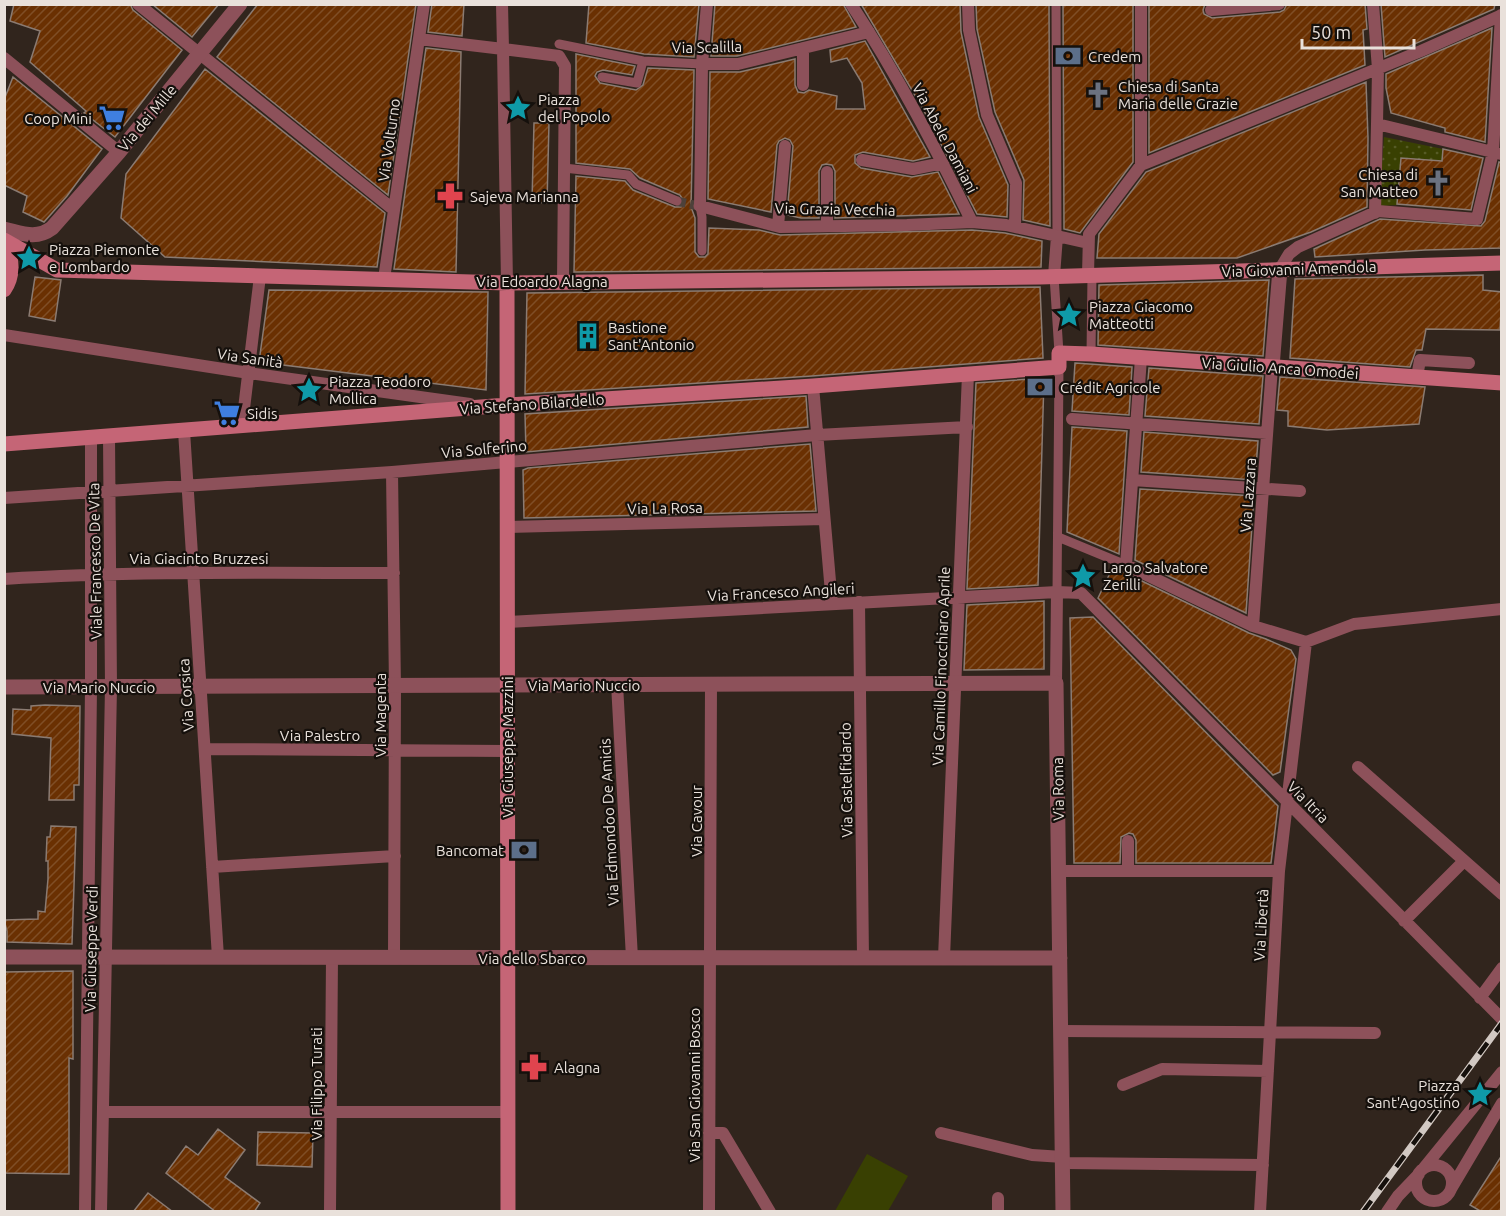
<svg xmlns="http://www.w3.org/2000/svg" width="1506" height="1216" font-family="Ubuntu,sans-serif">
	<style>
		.grass { fill: url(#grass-dots) }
		.pitch { fill: #394002 }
		.building { fill: url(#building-hatch); stroke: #8b7b72; stroke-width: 1.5 }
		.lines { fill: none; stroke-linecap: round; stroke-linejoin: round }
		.pedestrian-tunnel { stroke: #4d413a; stroke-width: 9; stroke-dasharray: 9 4.5; stroke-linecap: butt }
		.pedestrian { stroke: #8d515a; stroke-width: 9 }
		.minor { stroke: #8d515a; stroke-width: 12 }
		.tertiary { stroke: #8d515a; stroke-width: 15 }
		.secondary { stroke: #c56576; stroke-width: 15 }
		.rail-casing { stroke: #d2c9c3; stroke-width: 7 }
		.rail { stroke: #15100c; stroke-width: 4.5; stroke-dasharray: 14; stroke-linecap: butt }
		.labels { text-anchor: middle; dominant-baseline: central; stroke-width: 4.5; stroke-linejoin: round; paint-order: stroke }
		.street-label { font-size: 15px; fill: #e9e1db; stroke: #15100c }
		.poi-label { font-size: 15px; fill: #e9e1db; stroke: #15100c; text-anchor: start }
	</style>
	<defs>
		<pattern id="grass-dots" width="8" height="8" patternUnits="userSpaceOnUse" patternTransform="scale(1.5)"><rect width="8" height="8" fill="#394002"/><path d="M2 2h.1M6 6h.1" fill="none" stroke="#565b26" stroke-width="1.8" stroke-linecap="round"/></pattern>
		<pattern id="building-hatch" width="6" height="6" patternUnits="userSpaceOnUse" patternTransform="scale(1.5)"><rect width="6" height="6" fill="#6a3002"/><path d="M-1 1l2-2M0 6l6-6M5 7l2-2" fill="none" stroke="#7f4e26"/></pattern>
	</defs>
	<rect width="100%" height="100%" fill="#31251d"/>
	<!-- grass -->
	<path class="grass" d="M1384,137L1443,149L1442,161L1401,158L1397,205L1379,206Z"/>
	<!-- pitch -->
	<path class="pitch" d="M867,1154L908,1176L888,1211H835Z"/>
	<!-- building -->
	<path class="building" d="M14,4H130L133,10L182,50L115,137L84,113L86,111L30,62L40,31L10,21Z
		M152,4H219L192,37Z
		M258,4H416L388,195L217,57Z
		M432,4H464L462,36L428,32Z
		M589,4H699L694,57L644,54L586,43Z
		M715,4H843L856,27L737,56H711Z
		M861,4H960L961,32L979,117L1008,185L1007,217L977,214L922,107Z
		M976,4H1049L1050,226L1023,220L1024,180L995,112L977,29Z
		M1063,4H1133V162L1080,233L1064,229Z
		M1149,4H1205L1203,10L1204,14L1212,18L1280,12L1284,10L1287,4H1365L1367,29L1363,30L1365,65L1149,153Z
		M1381,4H1495L1494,9L1385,57Z
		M1492,28L1485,142L1445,132V128L1391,113L1386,88V74Z
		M865,41L930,157L913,161L863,152L855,155V163L861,168L912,177L938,172L959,214L835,218V171L832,165L826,164L822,165L819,171V218H801L787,215L793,146L790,140L785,138L779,141L777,145L771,212L708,199L710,72H740L795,59V85L798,92L804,93L809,90L837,96L836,109H865L862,83L847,58L831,62L830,50Z
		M426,48L461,52L456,272L394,269Z
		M576,54L635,66L632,75L603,70L597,72L595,76L600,83L636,90L643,85L648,68L694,70L691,207L695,218V252L699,257H705L708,254L709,228L759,230L780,235L972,230L1005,233L1042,241L1041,267L574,272L576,176L625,181L633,190L675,207H681L684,201L680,195L640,178L630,169L576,163Z
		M205,69L385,213L377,267L165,257L121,218L126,174Z
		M13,77L102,149L67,196L44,222L23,212L27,196L4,185V100Z
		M1366,82L1368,138L1367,207L1311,232L1237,258H1097L1099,234L1146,172Z
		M534,123H549L547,203L532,202Z
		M1443,149L1483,158L1471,210L1397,204L1401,158L1442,161Z
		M1499,162L1502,163V248L1425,250L1315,257L1314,249L1380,219L1481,226L1485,221Z
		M1483,275V290L1502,292L1500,330L1426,329L1422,350H1416L1410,367L1290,358L1295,279Z
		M35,277L61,280L55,321L29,316Z
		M1269,280L1263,356L1098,345L1099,285Z
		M1040,287L1043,358L812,376L525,394L527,293Z
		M269,290L488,292L486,390L259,362Z
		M1075,363L1132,367L1129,415L1072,411Z
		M1149,368L1263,376L1259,424L1145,416Z
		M1280,377L1425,387L1419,424L1327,430L1288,426V411L1277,410Z
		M1044,378L1038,585L967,589L976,383Z
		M806,396L808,427L526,452L525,414Z
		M1072,427L1127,431L1119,554L1067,532Z
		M1144,432L1258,441L1255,480L1141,472Z
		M810,444L816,511L524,518L523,470L528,468Z
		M1140,489L1254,496L1246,613L1135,560Z
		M1113,567L1249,633L1266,639L1291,650L1296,659L1280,772L1273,775L1098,598Z
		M1044,601V669L964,670L967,605Z
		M1093,617L1278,806L1271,863H1136V840L1133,834L1129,833L1121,837L1120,863H1074L1070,618Z
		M45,705L80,706L79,785H74V800H49L51,738L12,734L13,709L31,710V706Z
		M51,826L76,827L72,944L7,942V931L4,920L38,919V911L45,912L48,879V861H46L47,837H50Z
		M73,971V1059L69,1058V1174L4,1173V972Z
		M218,1129L245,1150L225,1177L260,1203L254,1212H216L166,1173L186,1146L198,1155Z
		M258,1132L313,1133L312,1167L257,1165Z
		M1502,1155V1212H1482L1470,1205Z
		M148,1193L173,1212H133Z"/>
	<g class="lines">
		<!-- pedestrian-tunnel -->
		<path class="pedestrian-tunnel" d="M677,201L698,206"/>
		<!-- pedestrian -->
		<path class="pedestrian" d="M1056,4L1057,236
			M559,44L643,61L702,64
			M602,77L637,83L643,61
			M564,168L628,175L636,184L677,201
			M698,206H700L702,217V251
			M1054,276L1059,353
			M1091,354L1092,275
			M1058,537L1126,565
			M1057,592L1059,367"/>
		<!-- minor -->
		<path class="minor" d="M138,4L394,210
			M502,4L503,49L559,56L565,66L563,281
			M707,4L702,64L700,206L780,227L907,225L972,222
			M851,4C897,74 935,147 972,222L1006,225L1057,236L1054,276
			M968,4L969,30L987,115L1016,183L1015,227
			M1141,4V165
			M1373,4L1378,69L1377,124L1501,154
			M1211,10L1279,4
			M419,39L503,49L507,283
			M4,58L119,152
			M702,64H738L869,32
			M803,85V48
			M862,160L913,169L943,163
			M1375,213L1377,124
			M778,226L785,146
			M827,226V172
			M1057,236L1088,243
			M1280,269L1289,254L1298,247L1378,211L1477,219L1493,152L1501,15
			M1088,275L1089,234L1141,165L1421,51L1502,15
			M384,279L424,4
			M4,335L249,373L470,404
			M1141,358L1126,565L1253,626L1306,642
			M1417,377L1420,360L1469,363
			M813,386L832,604
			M1072,419L1267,433
			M242,425L260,276
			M184,431L218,957
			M392,472L395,687L394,958
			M1132,480L1300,491
			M4,498L392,472L817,435L967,427
			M507,527L824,519
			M4,579C134,571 264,573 394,573
			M859,602L863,958
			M507,622L1057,592L1081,593L1502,1019
			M1253,626L1272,367
			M1306,642L1354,624L1502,609
			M1056,683L1057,592
			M617,684L632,958
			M205,749L507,751
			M1358,767L1502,894
			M1128,841V871
			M212,867L395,856
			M1059,871H1279
			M1404,921L1464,861
			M944,958L968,374
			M1480,998L1502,968
			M1061,1031L1375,1033
			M1123,1085L1162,1069L1268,1071
			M103,1112H508
			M709,1133H723L770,1212
			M941,1133L1032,1155L1063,1157
			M1063,1163L1263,1165
			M1416 1183a18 18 0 1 1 36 0a18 18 0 1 1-36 0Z
			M1423,1169L1502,1072
			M1451,1189L1502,1103
			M85,1212L91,687V437
			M101,1212L111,687L109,436
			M330,1212L332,957
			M709,1212L711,684
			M998,1212V1198
			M1260,1212L1279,871L1306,642
			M1387,1212L1398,1196L1419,1174"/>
		<!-- tertiary -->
		<path class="tertiary" d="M4,229C22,233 36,240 52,228L119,152L240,4
			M1272,367L1280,269
			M4,687L1056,683L1063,1212
			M4,957L1060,958"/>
		<!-- secondary -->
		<path class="secondary" d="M4,240L57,270L507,283L1040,277L1502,263
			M4,240C12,257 15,274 4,290
			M507,283L508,1212
			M4,444L507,405L813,386L1059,367V353L1091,354L1502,383"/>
		<!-- rail casing -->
		<g class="rail-casing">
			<path id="rail" d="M1363,1212L1502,1023"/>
		</g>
		<!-- rail -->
		<use href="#rail" class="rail"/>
	</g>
	<!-- icons -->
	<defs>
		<g id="bank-bare" transform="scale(2.07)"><path d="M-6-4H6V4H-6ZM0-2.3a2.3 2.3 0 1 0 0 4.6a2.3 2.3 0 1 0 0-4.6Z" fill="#5c6f8a" stroke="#15100c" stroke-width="2.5" paint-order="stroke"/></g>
		<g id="church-bare" transform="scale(2.07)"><path d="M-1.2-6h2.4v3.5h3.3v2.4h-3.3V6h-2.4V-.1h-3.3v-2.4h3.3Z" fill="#6b7280" stroke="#15100c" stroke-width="2.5" paint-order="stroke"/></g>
		<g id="sight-bare" transform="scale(2.07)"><path d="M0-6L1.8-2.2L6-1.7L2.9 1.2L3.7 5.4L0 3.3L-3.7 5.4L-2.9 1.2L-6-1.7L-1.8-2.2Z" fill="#0f9aa8" stroke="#15100c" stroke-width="2.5" paint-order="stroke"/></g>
		<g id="supermarket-bare" transform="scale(2.07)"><path d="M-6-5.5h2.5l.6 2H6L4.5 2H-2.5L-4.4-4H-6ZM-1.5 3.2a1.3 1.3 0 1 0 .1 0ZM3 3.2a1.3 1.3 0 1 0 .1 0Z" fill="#3f7fe0" stroke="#15100c" stroke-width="2.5" paint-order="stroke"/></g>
		<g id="pharmacy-bare" transform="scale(2.07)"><path d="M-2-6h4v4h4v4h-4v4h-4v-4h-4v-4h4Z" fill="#e0444e" stroke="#15100c" stroke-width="2.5" paint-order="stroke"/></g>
		<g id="building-bare" transform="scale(2.07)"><path d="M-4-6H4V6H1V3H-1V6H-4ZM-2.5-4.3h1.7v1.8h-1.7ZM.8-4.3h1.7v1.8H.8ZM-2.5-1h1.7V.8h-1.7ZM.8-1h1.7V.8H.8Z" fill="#0f9aa8" stroke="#15100c" stroke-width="2.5" paint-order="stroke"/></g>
	</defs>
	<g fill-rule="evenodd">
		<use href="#bank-bare" x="1068" y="56"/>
		<use href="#church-bare" x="1098" y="95"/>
		<use href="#sight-bare" x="518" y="108"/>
		<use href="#supermarket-bare" x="112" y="118"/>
		<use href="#church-bare" x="1438" y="183"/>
		<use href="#pharmacy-bare" x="450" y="196"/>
		<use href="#sight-bare" x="29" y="258"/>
		<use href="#sight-bare" x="1069" y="315"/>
		<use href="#building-bare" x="588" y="336"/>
		<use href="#bank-bare" x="1040" y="387"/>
		<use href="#sight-bare" x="309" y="390"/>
		<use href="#supermarket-bare" x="227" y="413"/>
		<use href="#sight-bare" x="1083" y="576"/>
		<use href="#bank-bare" x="524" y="850"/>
		<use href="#pharmacy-bare" x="534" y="1067"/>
		<use href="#sight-bare" x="1480" y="1094"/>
	</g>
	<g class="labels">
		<!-- street labels -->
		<g class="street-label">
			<text transform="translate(707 47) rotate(-1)">Via Scalilla</text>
			<text transform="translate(147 118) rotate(-50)">Via dei Mille</text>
			<text transform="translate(945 138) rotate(62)">Via Abele Damiani</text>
			<text transform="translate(389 140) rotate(-82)">Via Volturno</text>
			<text transform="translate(835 209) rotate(1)">Via Grazia Vecchia</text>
			<text transform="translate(1299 269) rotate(-2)">Via Giovanni Amendola</text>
			<text x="542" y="281">Via Edoardo Alagna</text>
			<text transform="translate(250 358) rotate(8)">Via Sanità</text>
			<text transform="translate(1280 368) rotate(4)">Via Giulio Anca Omodei</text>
			<text transform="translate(532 404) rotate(-4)">Via Stefano Bilardello</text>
			<text transform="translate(484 449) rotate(-5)">Via Solferino</text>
			<text transform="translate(1248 495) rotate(-86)">Via Lazzara</text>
			<text transform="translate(665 508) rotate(-1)">Via La Rosa</text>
			<text x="199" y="558">Via Giacinto Bruzzesi</text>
			<text transform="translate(95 561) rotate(-91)">Viale Francesco De Vita</text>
			<text transform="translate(781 592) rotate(-3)">Via Francesco Angileri</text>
			<text transform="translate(941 666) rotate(-88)">Via Camillo Finocchiaro Aprile</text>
			<text x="584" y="685">Via Mario Nuccio</text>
			<text x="99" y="687">Via Mario Nuccio</text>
			<text transform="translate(186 695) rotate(-94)">Via Corsica</text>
			<text transform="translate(380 715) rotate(-90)">Via Magenta</text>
			<text x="320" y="735">Via Palestro</text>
			<text transform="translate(507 747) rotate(-90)">Via Giuseppe Mazzini</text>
			<text transform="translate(846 780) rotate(-91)">Via Castelfidardo</text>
			<text transform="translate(1058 789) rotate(-91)">Via Roma</text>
			<text transform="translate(1308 802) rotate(45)">Via Itria</text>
			<text transform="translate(696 821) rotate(-90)">Via Cavour</text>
			<text transform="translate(609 822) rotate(-93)">Via Edmondoo De Amicis</text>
			<text transform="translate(1261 925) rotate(-87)">Via Libertà</text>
			<text transform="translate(91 949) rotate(-89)">Via Giuseppe Verdi</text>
			<text x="532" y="958">Via dello Sbarco</text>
			<text transform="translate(316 1084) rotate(-90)">Via Filippo Turati</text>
			<text transform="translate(694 1085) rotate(-90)">Via San Giovanni Bosco</text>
		</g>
		<!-- poi labels -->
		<g class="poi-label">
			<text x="1088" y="56">Credem</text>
			<text x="1118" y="86">Chiesa di Santa<tspan x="1118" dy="17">Maria delle Grazie</tspan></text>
			<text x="538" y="99">Piazza<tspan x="538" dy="17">del Popolo</tspan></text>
			<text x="92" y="118" text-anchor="end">Coop Mini</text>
			<text x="1418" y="174" text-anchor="end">Chiesa di<tspan x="1418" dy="17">San Matteo</tspan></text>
			<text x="470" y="196">Sajeva Marianna</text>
			<text x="49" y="249">Piazza Piemonte<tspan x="49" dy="17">e Lombardo</tspan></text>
			<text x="1089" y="306">Piazza Giacomo<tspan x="1089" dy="17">Matteotti</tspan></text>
			<text x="608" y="327">Bastione<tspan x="608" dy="17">Sant'Antonio</tspan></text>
			<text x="329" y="381">Piazza Teodoro<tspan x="329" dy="17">Mollica</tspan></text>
			<text x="1060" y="387">Crédit Agricole</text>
			<text x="247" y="413">Sidis</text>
			<text x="1103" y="567">Largo Salvatore<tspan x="1103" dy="17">Zerilli</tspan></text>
			<text x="504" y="850" text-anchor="end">Bancomat</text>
			<text x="554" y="1067">Alagna</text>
			<text x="1460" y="1085" text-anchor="end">Piazza<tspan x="1460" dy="17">Sant'Agostino</tspan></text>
		</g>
	</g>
	<!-- border -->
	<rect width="1506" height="1216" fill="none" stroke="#e9e1db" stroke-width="12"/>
	<!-- scale -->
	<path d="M1302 39v9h112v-9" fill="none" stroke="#e9e1db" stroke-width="3"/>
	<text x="1311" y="39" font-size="18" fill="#e9e1db" stroke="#15100c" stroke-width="4.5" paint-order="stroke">50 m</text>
</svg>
